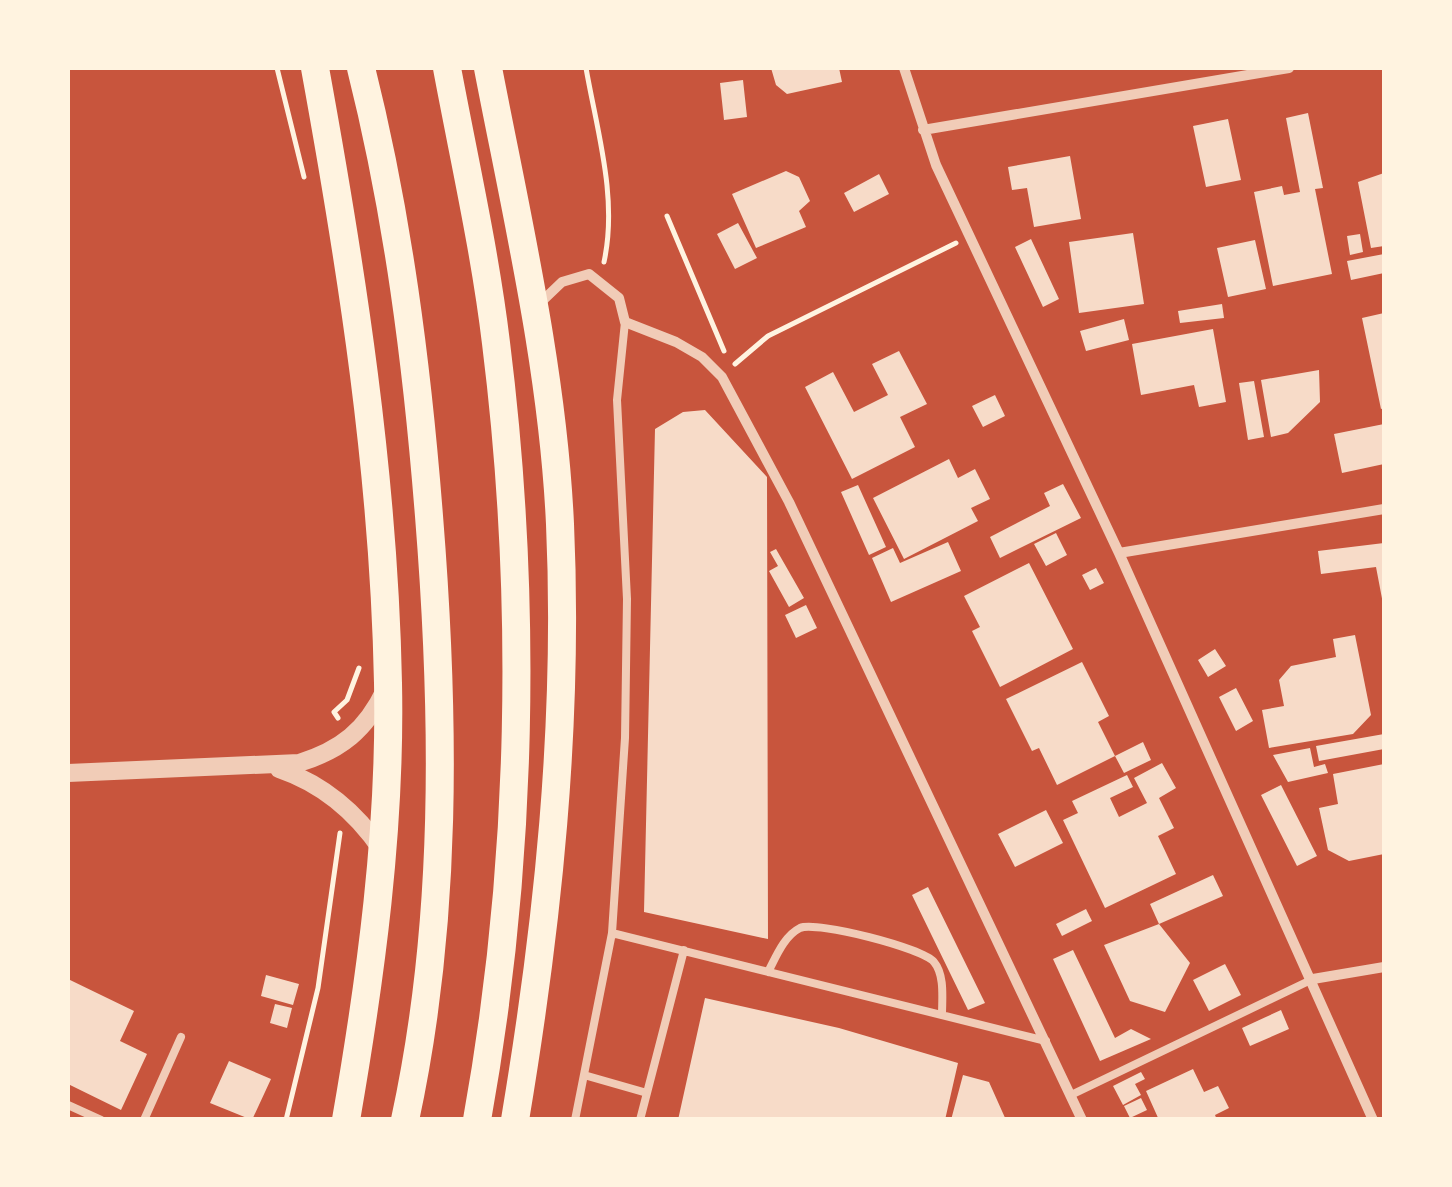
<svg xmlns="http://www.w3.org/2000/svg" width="1452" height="1187" font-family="Helvetica,sans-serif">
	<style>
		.building { fill: #f7dbc8 }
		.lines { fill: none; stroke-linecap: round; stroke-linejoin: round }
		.path { stroke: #fff3e0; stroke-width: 5 }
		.service { stroke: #f1ccb7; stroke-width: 8 }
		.minor { stroke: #f1ccb7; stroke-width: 10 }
		.tertiary { stroke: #f1ccb7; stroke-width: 18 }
		.motorway { stroke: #fff3e0; stroke-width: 28 }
	</style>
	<rect width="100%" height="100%" fill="#c8553d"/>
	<!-- building -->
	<path class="building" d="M771,68H839L842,82L787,94L776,85Z
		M743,80L747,117L724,120L720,83Z
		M1308,113L1323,188L1315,189L1332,274L1273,286L1254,192L1282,186L1284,195L1300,192L1286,118Z
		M1228,119L1241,180L1206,187L1193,126Z
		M1070,156L1081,219L1034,227L1027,188L1012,190L1008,167Z
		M786,171L799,177L810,201L799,211L806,227L756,248L732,194Z
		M1384,173V246L1371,248L1358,182Z
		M879,174L889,194L854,212L844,193Z
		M738,223L757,258L735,269L717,234Z
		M1133,233L1144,304L1079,313L1069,242Z
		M1360,234L1363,252L1350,255L1347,236Z
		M1031,239L1059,299L1043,307L1015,247Z
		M1255,240L1266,289L1228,297L1217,248Z
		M1384,254V273L1351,280L1347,261Z
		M1222,304L1224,318L1180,323L1178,311Z
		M1384,313V408L1381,409L1362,318Z
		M1124,319L1129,340L1086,351L1080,331Z
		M1213,329L1226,402L1199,407L1194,385L1141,395L1132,344Z
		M899,351L927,404L900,417L915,447L852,479L805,387L833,372L854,412L888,395L872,364Z
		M1319,370L1320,402L1288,433L1271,437L1261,380Z
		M1254,381L1264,437L1248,440L1239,383Z
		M995,395L1005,416L983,427L972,406Z
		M705,410L767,477L768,939L644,912L655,429L683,412Z
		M1384,424V464L1342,473L1334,434Z
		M949,459L958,478L975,469L990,499L971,508L978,521L904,559L873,498Z
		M1063,484L1081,518L1000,558L990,537L1050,506L1044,493Z
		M858,485L886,547L869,555L841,492Z
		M1056,533L1067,555L1046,566L1034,544Z
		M948,542L961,571L891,602L872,558L893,548L900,563Z
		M1384,543V609L1376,567L1321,574L1318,551Z
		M776,549L804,598L789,607L769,571L778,566L770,552Z
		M1029,563L1073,649L1000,687L972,631L980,627L964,596Z
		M1096,568L1104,583L1090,590L1082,575Z
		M806,605L817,628L796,638L785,615Z
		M1355,635L1371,715L1353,734L1269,748L1262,710L1284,706L1279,680L1291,666L1336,657L1333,639Z
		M1215,649L1226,666L1208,677L1198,660Z
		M1082,662L1109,716L1098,722L1115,756L1057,785L1039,748L1032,751L1006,699Z
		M1236,688L1253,721L1236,731L1219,697Z
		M1384,734V749L1319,761L1316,746Z
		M1143,742L1151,760L1124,773L1115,756Z
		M1310,748L1314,767L1325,764L1328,773L1288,782L1273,755Z
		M1162,763L1176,788L1159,798L1174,828L1158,836L1176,874L1105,908L1063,820L1078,813L1072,801L1127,775L1133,787L1110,798L1119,817L1147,803L1134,778Z
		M1384,764V854L1349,861L1328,850L1319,808L1338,804L1333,774Z
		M1281,785L1317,856L1297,866L1261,795Z
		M1046,810L1063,843L1015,867L998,834Z
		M1213,875L1223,896L1159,924L1150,904Z
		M928,887L985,1003L968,1010L912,895Z
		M1086,909L1092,921L1062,936L1056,924Z
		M1159,924L1190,963L1165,1012L1130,1001L1104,945Z
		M1073,950L1115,1038L1131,1029L1151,1039L1100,1061L1053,959Z
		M1225,964L1241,995L1209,1011L1193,980Z
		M266,975L299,984L293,1005L261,996Z
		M68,979L134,1011L120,1041L147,1054L121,1110L68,1084Z
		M705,998L839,1028L958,1063L945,1120H678Z
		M275,1004L292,1008L287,1028L270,1023Z
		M1281,1010L1289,1029L1250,1046L1242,1028Z
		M229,1061L271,1079L252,1120L210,1103Z
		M1193,1069L1204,1092L1218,1086L1229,1108L1215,1115L1217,1120H1159L1146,1091Z
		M1141,1072L1145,1079L1135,1084L1141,1095L1123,1105L1113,1086Z
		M963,1075L989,1082L1006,1120H951Z
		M1141,1098L1147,1110L1130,1118L1124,1106Z"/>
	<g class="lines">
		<!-- path -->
		<path class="path" d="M277,68L304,177
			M586,68C597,131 618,198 604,262
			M667,216L724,351
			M735,364L768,336L956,243
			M338,718L334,712L347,700L359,668
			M286,1120L318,988L340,833"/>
		<!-- service -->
		<path class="service" d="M612,933L1046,1041
			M768,972C776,957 784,936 800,928C817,921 923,948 934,962C945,975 942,999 942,1015
			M584,1075L647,1093
			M1071,1095L1313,979
			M68,1105L101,1120
			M144,1120L181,1037
			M575,1120L612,933L625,738L627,599L617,400L625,322
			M640,1120L684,950"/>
		<!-- minor -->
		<path class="minor" d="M904,68L936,165L1119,553L1373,1120
			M923,130L1289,68
			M539,304L562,282L589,274L619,298L625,322L676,342L702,357L722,377L789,502L1082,1120
			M1119,553L1384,509
			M1313,979L1384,967"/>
		<!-- tertiary -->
		<path class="tertiary" d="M279,769C323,784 355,811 381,849
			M68,773L299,763C341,750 366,730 385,690"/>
		<!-- motorway -->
		<path class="motorway" d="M315,68C352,271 384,476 388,683C391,829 371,976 346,1120
			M361,68C398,215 417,364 429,516C445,716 448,922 405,1120
			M447,68C464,159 485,251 496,343C528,599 523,865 477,1120
			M488,68C517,218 553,371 560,524C569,724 548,923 515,1120"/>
	</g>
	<!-- border -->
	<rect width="1452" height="1187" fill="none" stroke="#fff3e0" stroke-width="140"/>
</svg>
